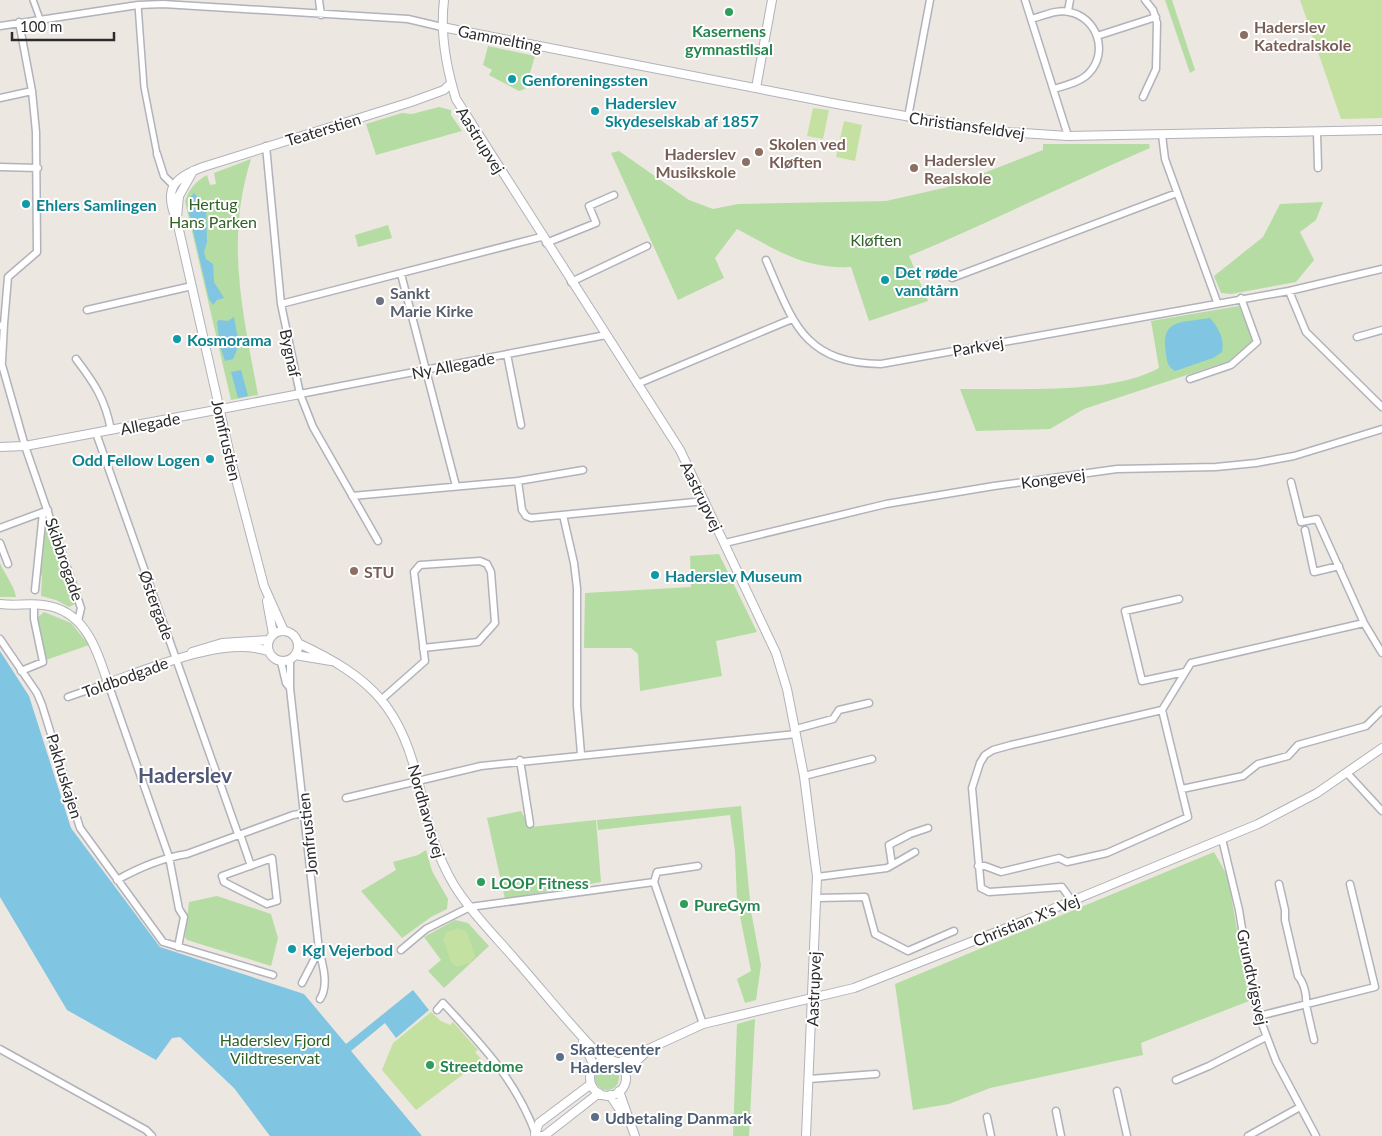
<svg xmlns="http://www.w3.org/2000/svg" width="1382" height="1136" font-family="Lato,sans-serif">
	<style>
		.green { fill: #b5dca3 }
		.pitch { fill: #c5e1a1 }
		.water { fill: #80c5e1 }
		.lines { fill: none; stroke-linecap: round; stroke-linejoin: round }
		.pedestrian-casing { stroke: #b1b2bb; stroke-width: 8 }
		.minor-casing { stroke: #b1b2bb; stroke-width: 9 }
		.tertiary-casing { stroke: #b1b2bb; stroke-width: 10 }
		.pedestrian { stroke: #fff; stroke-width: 5 }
		.minor { stroke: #fff; stroke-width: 6 }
		.tertiary { stroke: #fff; stroke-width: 8 }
		.leisure-dot { fill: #2e9e5b; stroke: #fff; stroke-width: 2 }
		.education-dot { fill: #8d6e63; stroke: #fff; stroke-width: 2 }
		.culture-dot { fill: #0f9aa8; stroke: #fff; stroke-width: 2 }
		.worship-dot { fill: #6b7280; stroke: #fff; stroke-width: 2 }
		.service-dot { fill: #5c6f8a; stroke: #fff; stroke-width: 2 }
		.labels { text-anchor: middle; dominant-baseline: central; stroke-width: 4; stroke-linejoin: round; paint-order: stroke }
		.education-label { font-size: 16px; font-weight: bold; fill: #785e54; stroke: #fff; text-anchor: start }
		.leisure-label { font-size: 16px; font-weight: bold; fill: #27864d; stroke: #fff; text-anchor: start }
		.street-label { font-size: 16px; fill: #2c2c2c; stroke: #fff }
		.culture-label { font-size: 16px; font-weight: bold; fill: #0d838f; stroke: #fff; text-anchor: start }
		.park-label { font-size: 16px; fill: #2f6124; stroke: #fff }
		.worship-label { font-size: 16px; font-weight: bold; fill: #5b616d; stroke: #fff; text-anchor: start }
		.service-label { font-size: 16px; font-weight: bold; fill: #4e5e75; stroke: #fff; text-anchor: start }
		.district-label { font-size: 21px; font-weight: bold; fill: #515778; stroke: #fff }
	</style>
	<rect width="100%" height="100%" fill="#ece7e0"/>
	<!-- green -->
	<path class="green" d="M1165,0H1172L1195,70L1190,73Z
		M488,46L535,56L525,89L519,91L489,75L492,70L483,65Z
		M439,107L451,110V115L462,131L376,155L366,124L402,113L412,114Z
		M1043,144H1149L1150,148C1069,183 990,222 909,256L928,301L869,321L851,267C803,269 777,250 737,229L715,258L724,278L678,300L611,153L619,151L689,200L713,209L738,204L886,201L948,187L1043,150Z
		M251,159C225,241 243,313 258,395L231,400L185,201C189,189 196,181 207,175L210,185L216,184L214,173Z
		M1323,202L1316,220L1300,232L1314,260L1296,282L1231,294L1221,293L1214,276L1263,237L1280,204Z
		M388,225L392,238L358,247L355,235Z
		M1239,306L1252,337V342L1229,361L1084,409L1050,429L976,431L960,389C1015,388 1111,395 1159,368L1151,321Z
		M45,525H47L75,604L69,607L56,600L41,596L42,576L40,574Z
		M719,554L757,632L716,641L722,676L640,691L638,654L631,648H584L585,593L691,587L690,556Z
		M0,563C5,575 14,585 16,597H0Z
		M44,612L71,623L89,645L46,660L37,618Z
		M741,806L751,911L761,965L756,1000L745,1003L737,979L751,971L737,901L735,851L730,815L598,830L597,820Z
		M521,811L530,827L596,820L601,882L505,899L487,818Z
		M426,850L432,871L448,899L447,909L431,917L402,938L361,891L396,870L393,862L418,855Z
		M1214,852L1228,877L1249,1001L1141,1043L1143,1055L990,1088L949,1104L913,1110L895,984Z
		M217,896L271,914L278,938L271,966L187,940L185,937L189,902Z
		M455,920L468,923L489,946L444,988L428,971L441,960L424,937Z
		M755,1019L749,1136H733L737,1024Z
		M595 1078a12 12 0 1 1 24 0a12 12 0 1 1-24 0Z"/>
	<!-- pitch -->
	<path class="pitch" d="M1300,0H1382V118L1341,119Z
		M813,108L829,110L823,139L807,136Z
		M844,121L862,125L855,161L836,157Z
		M458,928L467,932L475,956L471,962L457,967L451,962L443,939L447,932Z
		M431,1012L441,1021L450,1025L453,1022L478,1050L475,1052L482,1060L416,1110L382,1070L393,1043Z"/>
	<!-- water -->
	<path class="water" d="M194,193L206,208L207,242L204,252L206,259L213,264L214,282L224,298L217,300L213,305L209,299L188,209V200Z
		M234,317C236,332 242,344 233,359L225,361L220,346L217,322L219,320L228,321Z
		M1210,318C1218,327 1225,339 1222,352L1213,358L1175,371C1168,367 1167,362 1166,354C1160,318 1181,323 1210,318Z
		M241,370L248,396L238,398L231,372Z
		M0,651L29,696L71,828L160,947L304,994L346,1044L413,990L429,1010L396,1038L385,1023L351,1051L422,1136H270L234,1088L180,1037L172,1038L156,1060L67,1010L0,897Z"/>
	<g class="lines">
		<!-- pedestrian casing -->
		<g class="pedestrian-casing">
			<path id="pedestrian" d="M33,0L40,19
				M138,5L144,87L157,154"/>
		</g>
		<!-- minor casing -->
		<g class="minor-casing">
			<path id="minor" d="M319,0L321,15
				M1025,0L1068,136
				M1068,11L1070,0
				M1031,19C1043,16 1057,9 1069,12C1097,17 1109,52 1089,73C1081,82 1066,85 1054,89
				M0,26L138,5L163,4L408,19L442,27
				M1097,36L1156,17
				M1143,97L1156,69L1157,23L1153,10L1145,0
				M0,98L32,91
				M908,117L930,0
				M1317,132L1318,168
				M1162,135L1165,159L1217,302
				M266,146L281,304L300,394L313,427L378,541
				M157,154L164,176L173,185
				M0,167L38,168
				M546,243L596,223L589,206L614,195
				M766,260C793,322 803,363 881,364L1289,291L1382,269
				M401,274L456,486
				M952,278L1177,193
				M571,282L647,246
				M1289,291L1306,332L1382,407
				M281,304L541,237
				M87,310L192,286
				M0,326L4,324L8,277L37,252L36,132L32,91L19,22
				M1357,337L1382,330
				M507,354L521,425
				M0,358L25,446L81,608L78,621
				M76,359C95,384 105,399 111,430
				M2,362L4,324
				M1190,379L1231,365L1257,342L1241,298
				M637,384L792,319
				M300,394L606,335
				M96,433L238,834
				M518,481L583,470
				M1291,482L1301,522L1317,519L1364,623L1382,653
				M352,496L518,481L522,510L526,516L531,518L705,501
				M563,515L574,563L577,588V706L581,754
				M0,528L43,512
				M1305,530L1314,572L1339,566
				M0,543L8,564
				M725,543L886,504L994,486L1117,469L1216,467L1256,463L1294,456L1382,429
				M35,590L43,512L48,510
				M1179,599L1125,611L1142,681L1185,672
				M0,639L37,693L42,705L80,828L163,942L273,975
				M290,660V688L319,950C323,965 329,986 320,999
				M281,662L286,683L290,688
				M21,671L43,662L34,619V605
				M68,697L108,683L169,857L179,909L184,917L178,947
				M382,699L425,661L414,572L420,565L480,561L487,564L491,572L495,623L478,642L423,648
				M796,729L833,719L839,710L869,703
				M520,760L530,824
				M1347,773L1382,811
				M804,776L872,759
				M1182,789L1243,776L1258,764L1288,756L1298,745L1366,726L1382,710
				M346,798L481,766L796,734
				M240,834L251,866
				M1222,839L1239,910L1253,996L1259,1016L1276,1061L1316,1136
				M272,858L277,901L267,904L224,882L222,876Z
				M892,865L889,845L910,834L928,828
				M978,866H985L1001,872L1059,858L1067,862L1107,853L1188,817L1162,710
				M817,877L887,868L915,852
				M117,880C140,867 162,858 187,854L293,815L305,813
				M654,882L657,872L698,866
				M1279,884L1285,910V920L1298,976C1304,983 1307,995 1306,1005L1314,1040
				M817,898L865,897L875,934L908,951L954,931
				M1072,901L1062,887L989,892L981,888L972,788L980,763L985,755L993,750L1011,745L1162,710L1191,663L1364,623
				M401,950L426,929L470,907L654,882L703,1024
				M302,983L319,950
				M437,1010L443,1003C482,1045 516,1080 536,1135
				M1259,1016L1375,987L1350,884
				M0,1049L146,1130L152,1136
				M809,1079L876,1074
				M1176,1080L1209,1066L1266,1037
				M1117,1091L1127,1136
				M1056,1111L1061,1136
				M987,1117L991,1136
				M1248,1136L1300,1107"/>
		</g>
		<!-- tertiary casing -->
		<g class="tertiary-casing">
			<path id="tertiary" d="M444,0C440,33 446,67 456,99L680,450L776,653L787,689L804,776L817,877L806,1136
				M442,27L837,104L991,131L1068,136L1382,130
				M756,88L772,0
				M177,217L179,196L193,171
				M0,447L25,446L300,394
				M267,601L273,634
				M0,604C14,606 29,603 43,605C85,610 96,648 108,683C151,668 224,636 268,651
				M268 646a15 15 0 1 1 30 0a15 15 0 1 1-30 0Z
				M284,631L264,586L232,464L177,221C163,189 173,178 203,167L411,102L444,90L451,83
				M298,643C373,678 401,707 420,789C428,823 436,855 454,885C470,911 494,935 514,958C544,992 572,1028 604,1060
				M192,652L222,643L268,640
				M295,655L331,661
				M583,1042L594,1066
				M590 1078a18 18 0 1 1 36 0a18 18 0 1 1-36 0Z
				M618,1063L703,1024L854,988L1004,929L1258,824L1317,793L1382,748
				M625,1072L645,1053
				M619,1091L635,1136
				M610,1095L624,1116
				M541,1136L535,1134L539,1123L591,1084
				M544,1136L599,1093"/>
		</g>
		<!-- pedestrian -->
		<use href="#pedestrian" class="pedestrian"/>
		<!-- minor -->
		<use href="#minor" class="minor"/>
		<!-- tertiary -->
		<use href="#tertiary" class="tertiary"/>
	</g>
	<!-- markers -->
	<g class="leisure-dot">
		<circle cx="729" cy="12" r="5"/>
		<circle cx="481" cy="882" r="5"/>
		<circle cx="684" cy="904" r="5"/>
		<circle cx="430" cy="1065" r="5"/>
	</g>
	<g class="education-dot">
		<circle cx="1244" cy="35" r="5"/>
		<circle cx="759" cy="152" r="5"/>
		<circle cx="746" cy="162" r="5"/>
		<circle cx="914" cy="168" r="5"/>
		<circle cx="354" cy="571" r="5"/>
	</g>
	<g class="culture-dot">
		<circle cx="512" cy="79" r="5"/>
		<circle cx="595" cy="111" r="5"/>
		<circle cx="26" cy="204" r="5"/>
		<circle cx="885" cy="280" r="5"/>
		<circle cx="177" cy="339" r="5"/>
		<circle cx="210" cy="459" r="5"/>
		<circle cx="655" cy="575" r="5"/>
		<circle cx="292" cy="949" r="5"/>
	</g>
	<circle class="worship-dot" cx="380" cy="301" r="5"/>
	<g class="service-dot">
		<circle cx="560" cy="1057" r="5"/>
		<circle cx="595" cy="1117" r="5"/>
	</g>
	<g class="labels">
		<!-- education labels -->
		<g class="education-label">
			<text x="1254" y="26">Haderslev<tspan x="1254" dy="18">Katedralskole</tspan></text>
			<text x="769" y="143">Skolen ved<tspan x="769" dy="18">Kløften</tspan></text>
			<text x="736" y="153" text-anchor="end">Haderslev<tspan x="736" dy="18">Musikskole</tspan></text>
			<text x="924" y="159">Haderslev<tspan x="924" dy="18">Realskole</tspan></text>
			<text x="364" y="571">STU</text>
		</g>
		<!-- leisure labels -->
		<g class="leisure-label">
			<text x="729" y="30" text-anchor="middle">Kasernens<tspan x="729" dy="18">gymnastilsal</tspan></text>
			<text x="491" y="882">LOOP Fitness</text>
			<text x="694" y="904">PureGym</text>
			<text x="440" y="1065">Streetdome</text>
		</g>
		<!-- street labels -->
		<g class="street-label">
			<text transform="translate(500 38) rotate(11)">Gammelting</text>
			<text transform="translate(967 125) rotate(8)">Christiansfeldvej</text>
			<text transform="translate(323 129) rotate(-17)">Teaterstien</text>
			<text transform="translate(481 140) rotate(58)">Aastrupvej</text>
			<text transform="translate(978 346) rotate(-10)">Parkvej</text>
			<text transform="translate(291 353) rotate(78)">Bygnaf</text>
			<text transform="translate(453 365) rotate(-11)">Ny Allegade</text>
			<text transform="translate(150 423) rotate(-11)">Allegade</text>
			<text transform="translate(227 440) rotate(77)">Jomfrustien</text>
			<text transform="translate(1053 478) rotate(-8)">Kongevej</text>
			<text transform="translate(702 496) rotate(64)">Aastrupvej</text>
			<text transform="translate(65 559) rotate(71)">Skibbrogade</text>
			<text transform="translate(157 605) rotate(70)">Østergade</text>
			<text transform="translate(125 677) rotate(-20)">Toldbodgade</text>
			<text transform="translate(65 776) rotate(73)">Pakhuskajen</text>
			<text transform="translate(427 811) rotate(74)">Nordhavnsvej</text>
			<text transform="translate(307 834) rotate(-96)">Jomfrustien</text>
			<text transform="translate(1026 920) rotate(-22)">Christian X's Vej</text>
			<text transform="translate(1253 977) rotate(78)">Grundtvigsvej</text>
			<text transform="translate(813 989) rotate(-88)">Aastrupvej</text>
		</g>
		<!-- culture labels -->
		<g class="culture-label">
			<text x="522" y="79">Genforeningssten</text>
			<text x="605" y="102">Haderslev<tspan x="605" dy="18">Skydeselskab af 1857</tspan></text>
			<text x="36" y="204">Ehlers Samlingen</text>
			<text x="895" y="271">Det røde<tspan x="895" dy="18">vandtårn</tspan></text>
			<text x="187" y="339">Kosmorama</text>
			<text x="200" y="459" text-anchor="end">Odd Fellow Logen</text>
			<text x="665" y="575">Haderslev Museum</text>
			<text x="302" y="949">Kgl Vejerbod</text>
		</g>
		<!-- park labels -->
		<g class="park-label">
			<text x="213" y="203">Hertug<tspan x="213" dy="18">Hans Parken</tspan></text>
			<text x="876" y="239">Kløften</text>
			<text x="275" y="1039">Haderslev Fjord<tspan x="275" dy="18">Vildtreservat</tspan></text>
		</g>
		<!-- worship labels -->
		<g class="worship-label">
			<text x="390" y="292">Sankt<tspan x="390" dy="18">Marie Kirke</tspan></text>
		</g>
		<!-- service labels -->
		<g class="service-label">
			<text x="570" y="1048">Skattecenter<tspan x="570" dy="18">Haderslev</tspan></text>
			<text x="605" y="1117">Udbetaling Danmark</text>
		</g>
		<!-- district labels -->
		<g class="district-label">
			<text x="185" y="774">Haderslev</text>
		</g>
	</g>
	<!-- scale -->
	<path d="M12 32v8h102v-8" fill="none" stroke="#2c2c2c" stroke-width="2.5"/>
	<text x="20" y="32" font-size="15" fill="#2c2c2c" stroke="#ffffff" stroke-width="4" paint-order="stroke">100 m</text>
</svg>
